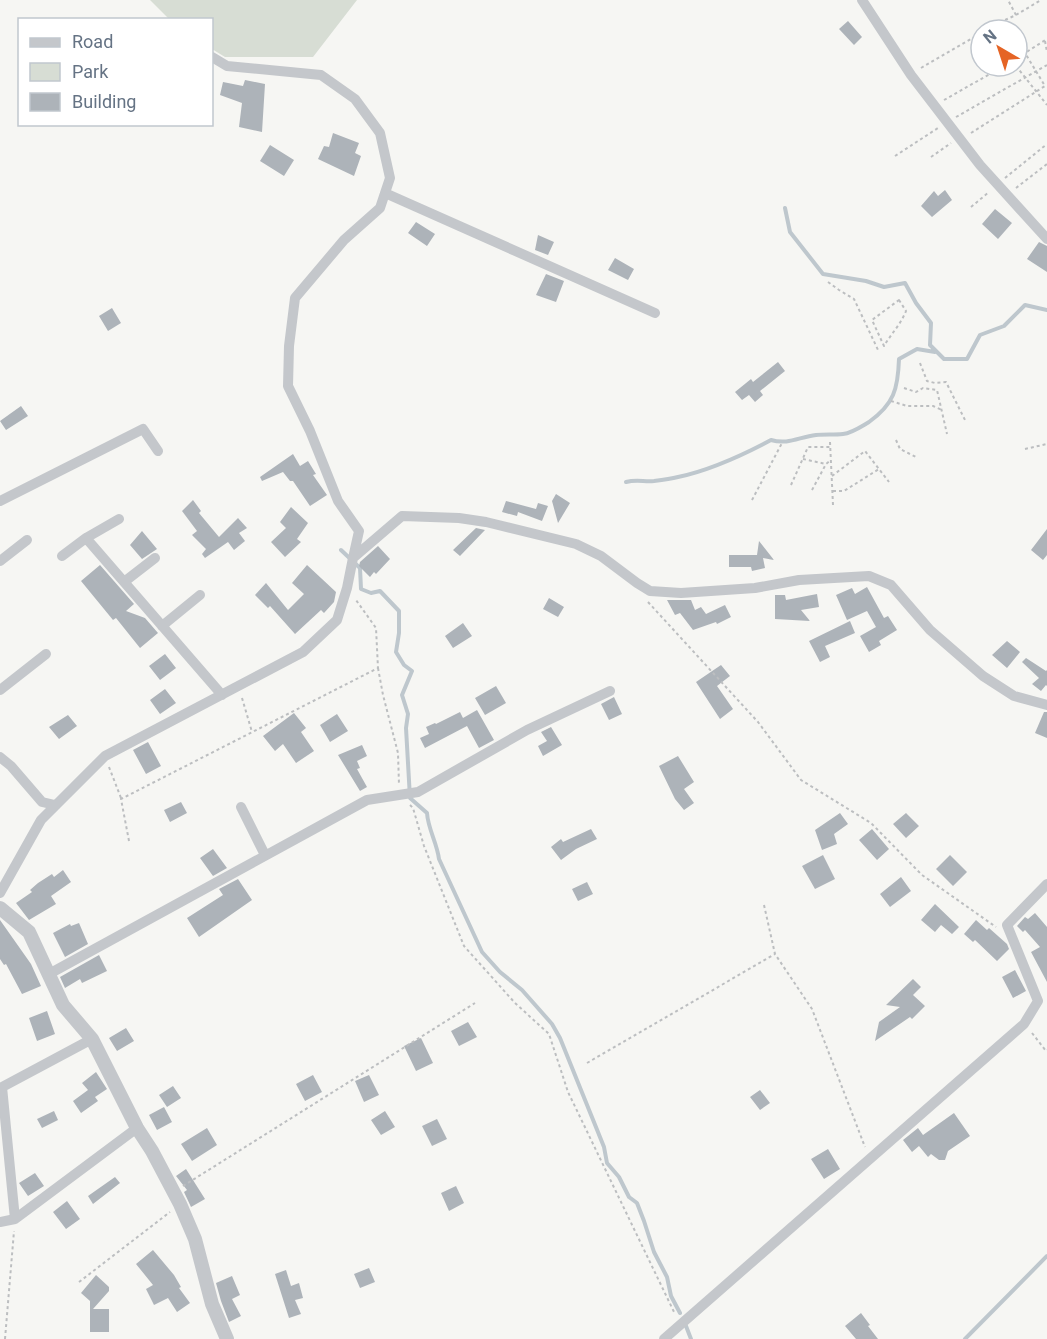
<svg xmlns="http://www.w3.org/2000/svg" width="1047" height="1339" font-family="Roboto,sans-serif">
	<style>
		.green { fill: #d7ddd4 }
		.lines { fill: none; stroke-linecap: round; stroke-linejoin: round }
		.stream { stroke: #bec7cd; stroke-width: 4 }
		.building { fill: #adb3b9 }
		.path { stroke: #bcbec0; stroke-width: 2; stroke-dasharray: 3 3; stroke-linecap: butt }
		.minor { stroke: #c4c7cb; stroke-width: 10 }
		.tertiary { stroke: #c4c7cb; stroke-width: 14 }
	</style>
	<rect width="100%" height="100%" fill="#f6f6f3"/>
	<!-- green -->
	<path class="green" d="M150,0H357L313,57H225L212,49V20L169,19Z"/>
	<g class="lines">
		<!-- stream -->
		<path class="stream" d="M785,208L790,232L823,274L866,281L884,287L905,283L916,303L931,323L930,345L944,359H967L980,335L1004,326L1025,305L1047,310
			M626,482C637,479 644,482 654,481C662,480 670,479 678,477C711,470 741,456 771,440C788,445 799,437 816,435C825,434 834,435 843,434C852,433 862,426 869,422C894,404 898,389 899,359L917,349L935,352
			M341,550L360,568L361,589L371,593L380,591L399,611V633L396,652L404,665L412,671L402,695L408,714L406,728L410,798L427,813C428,829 437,843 439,859L482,952L500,972L522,990L552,1024L560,1038L604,1147L607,1163L619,1177L629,1197L637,1203L644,1221L654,1252L667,1277L671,1296L680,1313
			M686,1326L691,1339
			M965,1339L1047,1256"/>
	</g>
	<!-- building -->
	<path class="building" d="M848,21L862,37L854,45L839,29Z
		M245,80L265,84L262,132L239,127L242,103L220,95L223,82L243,86Z
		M333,133L359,143L355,153L361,156L354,176L318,159L324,146L329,147Z
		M270,145L294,160L284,176L260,161Z
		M945,190L952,200L932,217L921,206L934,191L938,196Z
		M995,209L1012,223L998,239L982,224Z
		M416,222L435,234L427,246L408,233Z
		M538,235L554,242L548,255L535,250Z
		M1039,242L1047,246V272L1027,259Z
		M615,258L634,269L628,280L608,270Z
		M546,274L564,281L556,302L536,295Z
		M112,308L121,323L108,331L99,316Z
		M778,362L785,371L760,391L763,395L755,402L749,395L742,400L735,392L751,379L753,382Z
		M21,406L28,416L6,430L0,421Z
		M293,454L300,466L308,461L316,474L313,475L327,495L310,506L293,481H290L283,472L262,481L260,477Z
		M556,494L570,503L558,523L552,501Z
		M193,500L201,511L199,513L219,537L238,518L247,528L239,533L245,541L234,550L228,542L205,558L202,554L206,549L192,535L197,531L182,511Z
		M506,501L536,509L538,503L548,506L542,521L518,512L517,516L502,512Z
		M291,507L308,523L297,539L301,542L285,557L271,542L286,528L280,522Z
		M476,528L485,530L460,556L453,550Z
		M1047,529V555L1043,560L1031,550Z
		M142,531L157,549L142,559L130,545Z
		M759,541L774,560L763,558L765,568L752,571L751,567H729V555H757Z
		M378,546L390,559L376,574L374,572L370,577L359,566L360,562Z
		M100,565L134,604L126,611L145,618L158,633L140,648L116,618L113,620L81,581Z
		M307,565L336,592L334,602L324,613L321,610L295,634L270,606L268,608L255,595L266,583L288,610L304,594L292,583Z
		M867,587L884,618L888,616L897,630L879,641L881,645L869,652L860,636L876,627L867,611L847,620L836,595L852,588L855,594Z
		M817,594L819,607L801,610L810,621L775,619V595H785L786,600Z
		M549,598L564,607L558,617L543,609Z
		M667,600H691L695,610L701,607L706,614L725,605L731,617L717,624L716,622L693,630L680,613L675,615Z
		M850,621L855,633L825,646L830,657L820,662L809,641Z
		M463,623L472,636L453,648L445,636Z
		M1007,641L1020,652L1007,668L992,655Z
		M165,654L176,668L160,680L149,666Z
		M1026,658L1046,671L1047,670V686L1046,685L1041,691L1032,684L1039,678L1022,662Z
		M721,665L730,676L717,686L733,709L720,719L696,682Z
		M496,686L506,703L485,715L475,698Z
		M165,689L176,703L160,714L150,700Z
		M614,697L622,714L609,720L601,704Z
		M477,710L494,740L479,748L467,726L425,748L420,738L429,734L426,727L435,723L436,724L460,712L463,718Z
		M1044,712H1047V738L1035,733Z
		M294,713L306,728L301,732L314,751L296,763L283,744L275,751L263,736Z
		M337,714L348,731L330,742L320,725Z
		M68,715L77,726L59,739L49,727Z
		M551,727L562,745L543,756L538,746L547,741L541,732Z
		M148,742L161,766L146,774L133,750Z
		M362,745L367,756L357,761L360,768L357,769L367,787L360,791L338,755Z
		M678,756L694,782L684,789L694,803L684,810L675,799L659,766Z
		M181,802L187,813L170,822L164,810Z
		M840,813L848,824L834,834L837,844L822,850L815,830Z
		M906,813L919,826L906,838L893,824Z
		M591,829L597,839L576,849L561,860L551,847L561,839L563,842Z
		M872,829L889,849L877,860L859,840Z
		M213,849L227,868L213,876L200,858Z
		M823,855L835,879L815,889L802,866Z
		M950,855L967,872L953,886L936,869Z
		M63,870L71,882L51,896L56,904L29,920L16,903L32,892L30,890L38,883L52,874L54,877Z
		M901,877L911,891L890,907L880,894Z
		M238,879L252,900L199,937L187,918L223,895L219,889Z
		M587,882L593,894L578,901L572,889Z
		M935,904L959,927L952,934L941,925L935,932L921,920Z
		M1035,913L1047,927V982L1031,952L1040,947L1025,930L1023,932L1017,926L1025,917L1028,919Z
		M0,920L31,964L41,986L22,994L6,964L4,965L0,959Z
		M976,920L987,930L989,928L1007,944L1009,949L997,961L975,940L973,942L964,934Z
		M79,923L88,944L65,957L53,933L70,924L71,926Z
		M99,955L107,971L82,983L80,979L65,988L60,977Z
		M1015,970L1026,991L1013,998L1002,977Z
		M913,979L921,987L913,995L925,1006L912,1019L910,1017L875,1041L879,1022L900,1007L886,1005Z
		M47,1011L55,1034L37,1041L29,1018Z
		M468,1022L477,1037L459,1046L451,1031Z
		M126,1028L134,1041L117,1051L109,1038Z
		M421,1038L433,1063L416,1071L404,1046Z
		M96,1072L107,1089L95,1097L98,1101L81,1113L73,1101L88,1090L82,1083Z
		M313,1075L322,1092L305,1101L296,1084Z
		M369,1075L379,1095L364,1102L355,1081Z
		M173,1086L181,1098L167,1107L159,1095Z
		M760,1090L770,1103L760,1110L750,1097Z
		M164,1107L172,1122L157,1130L149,1115Z
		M54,1111L58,1120L42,1128L37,1119Z
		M385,1111L395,1127L381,1135L371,1120Z
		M954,1113L970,1136L948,1151L945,1160H939L931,1154L928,1157L919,1146L912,1152L903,1140L918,1128L923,1135Z
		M437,1119L447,1139L432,1146L422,1126Z
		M207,1128L217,1145L192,1161L181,1144Z
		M828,1149L840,1169L824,1179L811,1159Z
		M186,1169L205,1199L191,1207L184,1192L187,1190L176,1176Z
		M35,1173L44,1186L28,1196L19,1183Z
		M115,1177L120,1183L93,1204L88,1196Z
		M456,1186L464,1203L449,1211L441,1193Z
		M67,1201L80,1219L66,1229L53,1212Z
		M153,1250L174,1275L181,1287L179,1288L190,1303L177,1312L168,1298L154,1305L146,1289L153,1285L136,1264Z
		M369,1268L375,1282L360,1288L354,1274Z
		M286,1270L291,1286L299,1283L303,1298L295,1300L301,1314L289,1318L275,1274Z
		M96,1275L109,1287V1291L93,1309H109V1332H90V1301L81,1293Z
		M232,1276L240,1295L232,1299L241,1316L229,1322L221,1301L216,1283Z
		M861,1313L870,1325L868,1326L878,1339H856L845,1326Z"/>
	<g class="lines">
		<!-- path -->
		<path class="path" d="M1016,15L1041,0
			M987,30L994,25
			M997,30L994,25L1016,15L1008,0
			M1045,41L1047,52
			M1017,58L1047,39
			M1016,66L1047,105
			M921,68L981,33
			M944,100L1004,66
			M956,117L1047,65
			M971,133L1045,86L1025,53
			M895,156L938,128
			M931,157L951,143
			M1005,178L1047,144
			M1016,188L1047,164
			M971,207L989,192
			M828,282L839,290L854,299L879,352
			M899,300L906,311C901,324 891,334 884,346L872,320Z
			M920,363L927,381L935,383L946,382L965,420
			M904,388L916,392L923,388L937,390L947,434
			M891,401L907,406H933L942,410
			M896,440L900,449L918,458
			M830,442L833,505
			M1025,449L1047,444
			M803,459L826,464L831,460
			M832,476L865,451L889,482
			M791,485L808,447H830
			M812,490L826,464
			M833,491H844L879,469
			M752,500L782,443
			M648,602L758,722L801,780L871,823L922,875L996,927
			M378,668L383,695L398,753L399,785
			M242,698L252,732
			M109,767L121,798
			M410,805L413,808L424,846L464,946L515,1003L549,1034L568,1092L675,1314
			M129,841L121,799L378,668L376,628L356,600
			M764,905L775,954L812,1009L865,1147
			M1032,1033L1046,1051L1047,1050
			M587,1063L775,954
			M183,1186L475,1003
			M79,1282L170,1212
			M5,1339L14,1231"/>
		<!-- minor -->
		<path class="minor" d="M862,0L911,75L980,165L1047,239
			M212,57L227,66L321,75L355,99L380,133L390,178L380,208L344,240L295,298L289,346L288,386L310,431L338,501L359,531L353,558
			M385,193L655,313
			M0,501L143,429L158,451
			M86,538L119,519
			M62,556L86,538L222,695
			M0,561L27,540
			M124,582L155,558
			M162,626L200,595
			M0,690L46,654
			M0,757L11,766L42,802L55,805
			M241,807L265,855
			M0,893L41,820L105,756L303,652L337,620L347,588L353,558L402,516L459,518L486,522L576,544L601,556L637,583L650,591L681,593L755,588L799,580L869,576L891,585L930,630L983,676L1014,696L1047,705
			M49,974L367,800L418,792L527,730L610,691
			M15,1219L2,1087L92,1039
			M0,1222L15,1219L137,1128
			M664,1339L1024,1024L1038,1001L1007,925L1047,884"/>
		<!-- tertiary -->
		<path class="tertiary" d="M0,908L29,932L63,1005L92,1039L137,1128L152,1151L180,1204L195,1239L212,1304L227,1339"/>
	</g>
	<!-- legend -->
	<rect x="18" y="18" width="195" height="108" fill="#ffffff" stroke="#c1c7ce" stroke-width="1.5"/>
	<rect x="30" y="38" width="30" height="9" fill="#c4c7cb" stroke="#c1c7ce" stroke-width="1.5"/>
	<text x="72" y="48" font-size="18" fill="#657384">Road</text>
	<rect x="30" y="63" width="30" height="18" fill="#d7ddd4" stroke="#c1c7ce" stroke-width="1.5"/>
	<text x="72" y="78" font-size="18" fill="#657384">Park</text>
	<rect x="30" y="93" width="30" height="18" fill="#adb3b9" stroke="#c1c7ce" stroke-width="1.5"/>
	<text x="72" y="108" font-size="18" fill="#657384">Building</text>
	<!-- north arrow -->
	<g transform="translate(999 48) rotate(321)"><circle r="28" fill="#ffffff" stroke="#c1c7ce" stroke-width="1.5"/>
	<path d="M0-4.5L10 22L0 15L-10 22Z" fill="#e56425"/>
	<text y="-9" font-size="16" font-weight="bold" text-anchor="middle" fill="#657384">N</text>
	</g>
</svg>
